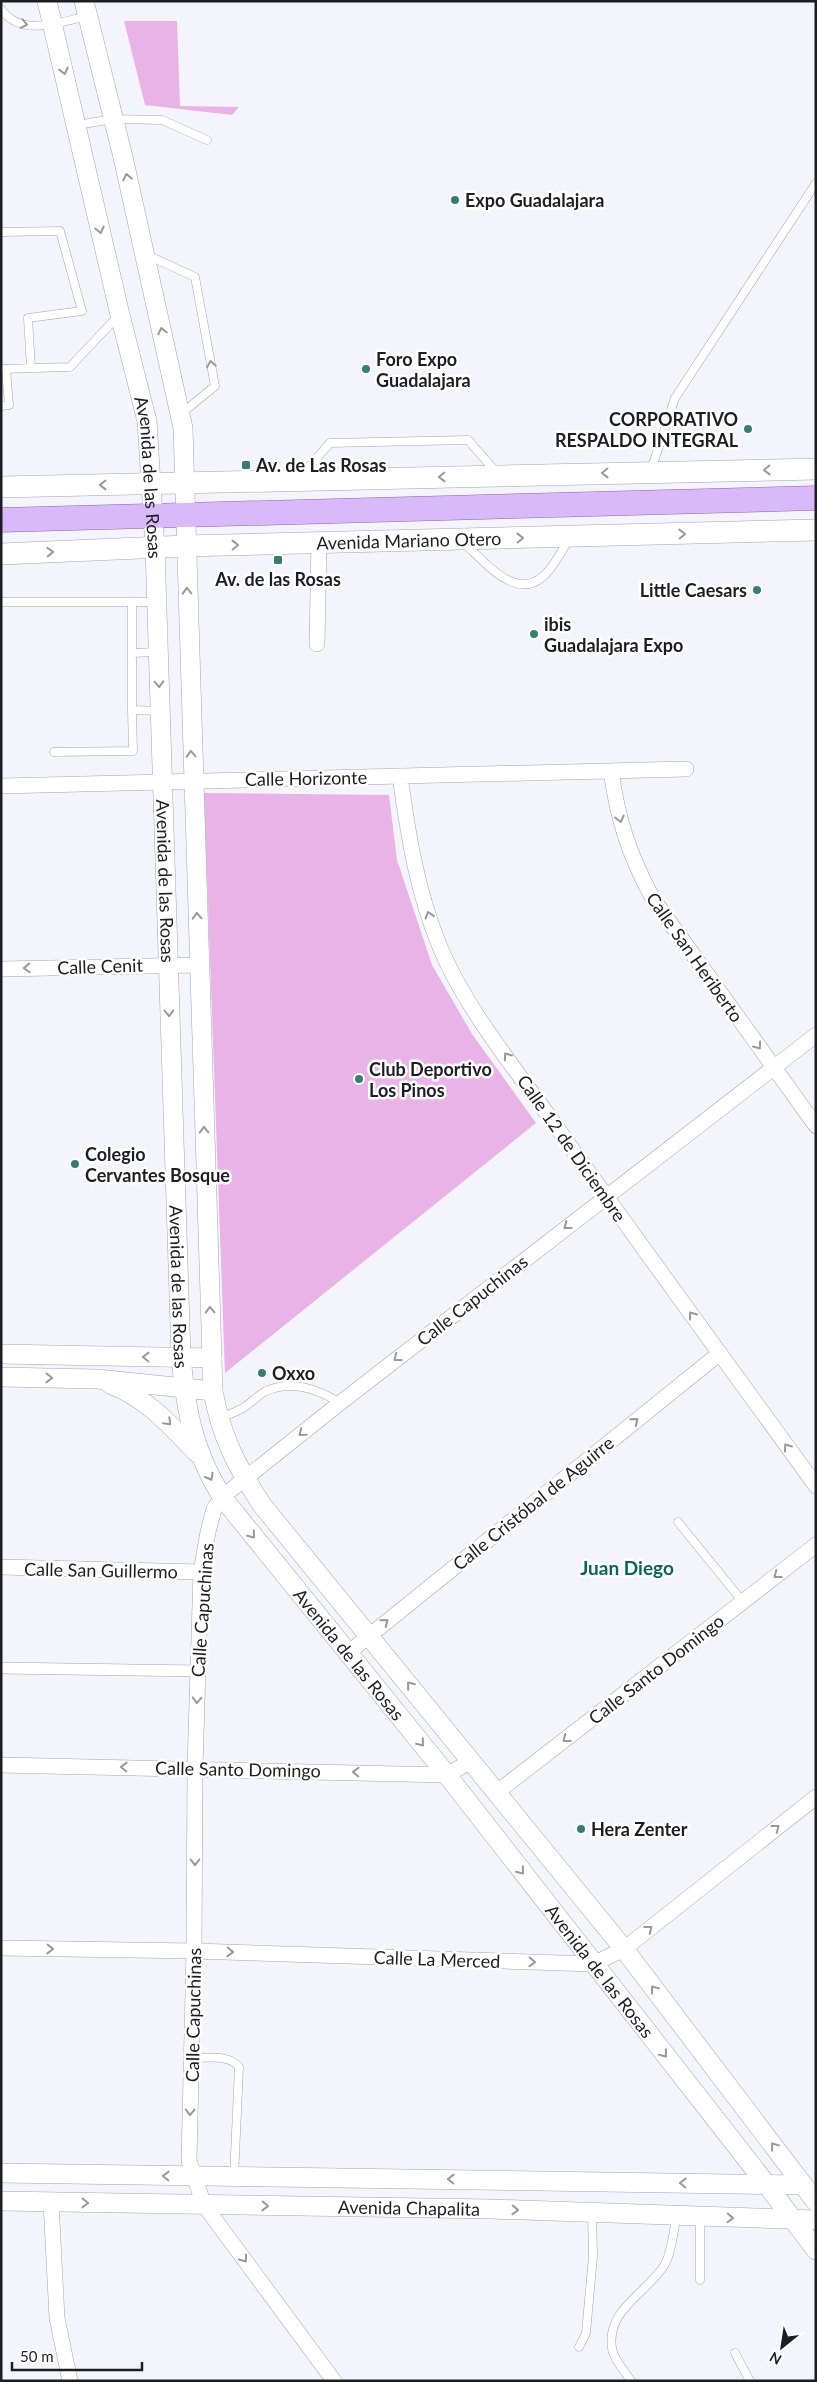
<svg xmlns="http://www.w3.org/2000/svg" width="817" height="2382" font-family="Lato,sans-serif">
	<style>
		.green { fill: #e9b3e7 }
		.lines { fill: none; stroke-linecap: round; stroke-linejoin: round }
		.service-casing { stroke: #a3a3b6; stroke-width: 9 }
		.pedestrian-casing { stroke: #a3a3b6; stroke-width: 12 }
		.minor-casing { stroke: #a3a3b6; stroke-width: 16 }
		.tertiary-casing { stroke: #a3a3b6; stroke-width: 20 }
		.secondary-casing { stroke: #a3a3b6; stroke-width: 22 }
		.primary-casing { stroke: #8864ac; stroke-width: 25 }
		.service { stroke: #fff; stroke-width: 8 }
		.pedestrian { stroke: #fff; stroke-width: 11 }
		.minor { stroke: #fff; stroke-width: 15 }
		.tertiary { stroke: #fff; stroke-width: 19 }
		.secondary { stroke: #fff; stroke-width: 21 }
		.primary { stroke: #dab9fa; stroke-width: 24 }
		.oneway { stroke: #99999c }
		.poi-dot { fill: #387d71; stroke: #fff; stroke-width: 2 }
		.labels { text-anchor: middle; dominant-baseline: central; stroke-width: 5; stroke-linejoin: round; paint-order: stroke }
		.poi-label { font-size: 18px; font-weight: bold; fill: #1d1d24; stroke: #fff; text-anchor: start }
		.street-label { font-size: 18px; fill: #1d1d24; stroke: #fff }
		.neighbourhood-label { font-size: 19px; font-weight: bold; fill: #076559; stroke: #fff }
	</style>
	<rect width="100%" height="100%" fill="#f4f4fc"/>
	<!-- green -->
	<path class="green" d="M124,21H177L180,106L239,107L232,115L145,105Z
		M204,793L389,795L397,860L432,965L472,1034L536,1123L225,1373Z"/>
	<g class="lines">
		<!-- service casing -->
		<g class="service-casing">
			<path id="service" d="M1,9C21,38 60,22 88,16
				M77,125L113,119L162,120L207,140
				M1,232L60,231L82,311L28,318L31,368
				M147,255L195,277L215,386L181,414
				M1,369L70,367L118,316
				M1,406L9,405L6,369
				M651,470L675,398L816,183
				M300,477L330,443L468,440L496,472
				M465,544C488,565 521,607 550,569C557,560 563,549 569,539
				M1,602H157
				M132,602V653L157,652
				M132,653V710L160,711
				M54,752L133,751L132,710
				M219,1419C227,1415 236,1412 243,1408C251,1403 258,1395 266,1391C291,1380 318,1389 340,1403
				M678,1522L743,1602
				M192,2058C207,2058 229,2054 239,2067L234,2177
				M700,2280V2217
				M579,2347L586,2333L593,2256L592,2213
				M735,2353L750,2381
				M631,2381C625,2372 613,2358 612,2348C606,2309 648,2293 665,2264C672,2252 673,2231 677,2216"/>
		</g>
		<!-- pedestrian casing -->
		<g class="pedestrian-casing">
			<path id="pedestrian" d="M1,1668L198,1671"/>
		</g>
		<!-- minor casing -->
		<g class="minor-casing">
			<path id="minor" d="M317,644L319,543
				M611,771C618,821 629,854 653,899L816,1126
				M400,776C408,834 417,892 440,947C466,1010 519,1073 558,1129C643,1249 730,1367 816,1486
				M1,786L686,769
				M1,969L199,965
				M1,1567L201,1572
				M348,1653L720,1353
				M1,1765L447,1775L471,1761
				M496,1793L816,1545
				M1,1948L194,1951L593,1964L624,1949L816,1797
				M51,2202L57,2318L70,2381
				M334,2381L204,2205L189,2161L194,1951L195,1768L201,1572L208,1532L214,1509L222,1497L340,1403L816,1035"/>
		</g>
		<!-- tertiary casing -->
		<g class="tertiary-casing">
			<g id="tertiary">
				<path id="s1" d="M47,1L120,315L147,421L155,548L181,1357C186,1411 193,1450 222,1497L447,1775L767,2185L816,2250"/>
				<path d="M84,1L123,157L183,428L213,1391C221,1436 237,1467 262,1505L624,1949L816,2202"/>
				<path d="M1,1354L212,1358"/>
				<path d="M1,1377L97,1379L213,1391"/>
				<path d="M110,1384C146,1397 171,1426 197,1453"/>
				<path d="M1,2173L803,2185"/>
				<path id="s2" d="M1,2201L491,2209L816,2220"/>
			</g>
		</g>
		<!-- secondary casing -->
		<g class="secondary-casing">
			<g id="secondary">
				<path d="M1,487L816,469"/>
				<path id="s3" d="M1,554L186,546L816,530"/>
			</g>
		</g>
		<!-- primary casing -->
		<g class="primary-casing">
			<path id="primary" d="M1,520L816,498"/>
		</g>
		<!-- service -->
		<use href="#service" class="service"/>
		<!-- pedestrian -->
		<use href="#pedestrian" class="pedestrian"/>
		<!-- minor -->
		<use href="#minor" class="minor"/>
		<!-- tertiary -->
		<use href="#tertiary" class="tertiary"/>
		<!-- secondary -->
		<use href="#secondary" class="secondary"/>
		<!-- primary -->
		<use href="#primary" class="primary"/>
	</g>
	<!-- one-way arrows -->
	<defs><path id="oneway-chevron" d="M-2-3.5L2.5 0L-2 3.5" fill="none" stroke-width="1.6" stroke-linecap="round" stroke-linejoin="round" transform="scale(1.25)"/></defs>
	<g class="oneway">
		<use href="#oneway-chevron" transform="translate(24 24) rotate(11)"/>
		<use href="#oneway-chevron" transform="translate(64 71) rotate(76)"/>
		<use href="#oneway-chevron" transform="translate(127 177) rotate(-102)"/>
		<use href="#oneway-chevron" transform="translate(100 230) rotate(77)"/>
		<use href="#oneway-chevron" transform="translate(162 331) rotate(-103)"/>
		<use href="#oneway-chevron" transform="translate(211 364) rotate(-100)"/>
		<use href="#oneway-chevron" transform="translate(767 470) rotate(179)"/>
		<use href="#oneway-chevron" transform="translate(605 473) rotate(179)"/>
		<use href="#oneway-chevron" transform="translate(442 477) rotate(179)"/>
		<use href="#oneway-chevron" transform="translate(103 485) rotate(179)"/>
		<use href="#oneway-chevron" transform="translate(682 534) rotate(-1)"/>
		<use href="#oneway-chevron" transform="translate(520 538) rotate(-1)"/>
		<use href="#oneway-chevron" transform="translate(235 545) rotate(-1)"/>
		<use href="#oneway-chevron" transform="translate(50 552) rotate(-2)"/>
		<use href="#oneway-chevron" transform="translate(187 591) rotate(-92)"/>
		<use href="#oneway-chevron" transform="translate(159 684) rotate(88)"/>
		<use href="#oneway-chevron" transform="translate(191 754) rotate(-92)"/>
		<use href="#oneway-chevron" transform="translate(620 819) rotate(77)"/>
		<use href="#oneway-chevron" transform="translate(429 915) rotate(-107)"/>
		<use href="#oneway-chevron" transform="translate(197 916) rotate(-92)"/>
		<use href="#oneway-chevron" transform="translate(27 968) rotate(178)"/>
		<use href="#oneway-chevron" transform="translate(169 1013) rotate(88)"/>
		<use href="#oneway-chevron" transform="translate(758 1046) rotate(54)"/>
		<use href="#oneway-chevron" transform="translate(507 1056) rotate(-125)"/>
		<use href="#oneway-chevron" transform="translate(204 1130) rotate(-92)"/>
		<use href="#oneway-chevron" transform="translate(567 1226) rotate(142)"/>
		<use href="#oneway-chevron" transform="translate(210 1310) rotate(-92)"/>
		<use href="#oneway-chevron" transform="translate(692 1315) rotate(-126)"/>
		<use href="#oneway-chevron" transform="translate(146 1357) rotate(-179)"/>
		<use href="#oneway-chevron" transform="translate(397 1358) rotate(142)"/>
		<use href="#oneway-chevron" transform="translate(49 1378) rotate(1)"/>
		<use href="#oneway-chevron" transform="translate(635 1421) rotate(-39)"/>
		<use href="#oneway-chevron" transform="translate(168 1422) rotate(45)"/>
		<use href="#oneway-chevron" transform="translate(302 1433) rotate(141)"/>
		<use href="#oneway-chevron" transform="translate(787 1447) rotate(-126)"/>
		<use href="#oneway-chevron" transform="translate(210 1477) rotate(60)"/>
		<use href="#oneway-chevron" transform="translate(252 1535) rotate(51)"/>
		<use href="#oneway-chevron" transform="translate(777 1575) rotate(142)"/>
		<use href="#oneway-chevron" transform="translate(385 1622) rotate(-39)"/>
		<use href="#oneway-chevron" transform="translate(410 1685) rotate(-129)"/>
		<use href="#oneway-chevron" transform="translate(197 1700) rotate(92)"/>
		<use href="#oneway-chevron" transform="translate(566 1739) rotate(142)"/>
		<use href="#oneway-chevron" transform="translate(421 1743) rotate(51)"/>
		<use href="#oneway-chevron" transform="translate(124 1767) rotate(-179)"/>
		<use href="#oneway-chevron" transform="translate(356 1772) rotate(-178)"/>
		<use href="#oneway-chevron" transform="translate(776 1828) rotate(-38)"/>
		<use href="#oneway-chevron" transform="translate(195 1862) rotate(90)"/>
		<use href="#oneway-chevron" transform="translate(521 1871) rotate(52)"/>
		<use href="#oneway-chevron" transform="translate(649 1929) rotate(-38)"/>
		<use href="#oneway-chevron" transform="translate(50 1949) rotate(1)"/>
		<use href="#oneway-chevron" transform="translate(230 1952) rotate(2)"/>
		<use href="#oneway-chevron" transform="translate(532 1962) rotate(2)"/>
		<use href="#oneway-chevron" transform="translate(654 1989) rotate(-127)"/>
		<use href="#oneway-chevron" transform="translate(664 2054) rotate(52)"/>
		<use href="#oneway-chevron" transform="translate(190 2112) rotate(91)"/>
		<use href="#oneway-chevron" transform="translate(774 2146) rotate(-127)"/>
		<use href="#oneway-chevron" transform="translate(166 2176) rotate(-179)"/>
		<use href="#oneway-chevron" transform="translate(451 2179) rotate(-179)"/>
		<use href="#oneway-chevron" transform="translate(683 2183) rotate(-179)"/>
		<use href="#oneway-chevron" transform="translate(85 2203) rotate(1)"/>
		<use href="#oneway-chevron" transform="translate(265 2206) rotate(1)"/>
		<use href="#oneway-chevron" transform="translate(515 2210) rotate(2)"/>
		<use href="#oneway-chevron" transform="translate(730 2218) rotate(2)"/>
		<use href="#oneway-chevron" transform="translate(244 2259) rotate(54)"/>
	</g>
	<!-- markers -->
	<g class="poi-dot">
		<circle cx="455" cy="200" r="5"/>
		<circle cx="366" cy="369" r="5"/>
		<circle cx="748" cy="429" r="5"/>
		<rect x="241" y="460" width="10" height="10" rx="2.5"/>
		<rect x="273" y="555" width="10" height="10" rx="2.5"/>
		<circle cx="757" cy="590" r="5"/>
		<circle cx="534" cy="634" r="5"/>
		<circle cx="359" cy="1079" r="5"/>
		<circle cx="75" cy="1164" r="5"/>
		<circle cx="262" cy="1373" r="5"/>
		<circle cx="581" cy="1829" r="5"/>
	</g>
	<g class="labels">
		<!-- poi labels -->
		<g class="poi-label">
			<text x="465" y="200">Expo Guadalajara</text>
			<text x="376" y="359">Foro Expo<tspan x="376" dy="21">Guadalajara</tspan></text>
			<text x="738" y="419" text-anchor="end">CORPORATIVO<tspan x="738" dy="21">RESPALDO INTEGRAL</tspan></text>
			<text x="256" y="465">Av. de Las Rosas</text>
			<text x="278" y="579" text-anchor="middle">Av. de las Rosas</text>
			<text x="747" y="590" text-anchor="end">Little Caesars</text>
			<text x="544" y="624">ibis<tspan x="544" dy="21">Guadalajara Expo</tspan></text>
			<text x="369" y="1069">Club Deportivo<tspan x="369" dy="21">Los Pinos</tspan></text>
			<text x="85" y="1154">Colegio<tspan x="85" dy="21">Cervantes Bosque</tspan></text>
			<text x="272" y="1373">Oxxo</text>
			<text x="591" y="1829">Hera Zenter</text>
		</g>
		<!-- street labels -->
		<g class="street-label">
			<text stroke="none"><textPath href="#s1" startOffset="488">Avenida de las Rosas</textPath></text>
			<text stroke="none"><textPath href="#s3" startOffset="408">Avenida Mariano Otero</textPath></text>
			<text transform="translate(306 778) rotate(-1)">Calle Horizonte</text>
			<text stroke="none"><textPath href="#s1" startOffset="892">Avenida de las Rosas</textPath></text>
			<text transform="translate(695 957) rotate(55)">Calle San Heriberto</text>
			<text transform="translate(100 966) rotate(-2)">Calle Cenit</text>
			<text transform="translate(572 1148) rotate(55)">Calle 12 de Diciembre</text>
			<text stroke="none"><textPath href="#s1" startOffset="1298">Avenida de las Rosas</textPath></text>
			<text transform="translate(472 1300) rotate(-38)">Calle Capuchinas</text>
			<text transform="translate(533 1503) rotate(-39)">Calle Cristóbal de Aguirre</text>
			<text transform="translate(101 1570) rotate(1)">Calle San Guillermo</text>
			<text transform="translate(202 1610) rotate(-86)">Calle Capuchinas</text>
			<text stroke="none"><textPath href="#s1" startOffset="1718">Avenida de las Rosas</textPath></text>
			<text transform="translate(656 1669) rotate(-38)">Calle Santo Domingo</text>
			<text transform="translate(238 1769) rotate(1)">Calle Santo Domingo</text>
			<text transform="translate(437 1959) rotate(2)">Calle La Merced</text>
			<text stroke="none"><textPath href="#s1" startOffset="2122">Avenida de las Rosas</textPath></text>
			<text transform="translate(193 2015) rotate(-89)">Calle Capuchinas</text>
			<text stroke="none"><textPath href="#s2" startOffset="408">Avenida Chapalita</textPath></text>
		</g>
		<!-- neighbourhood labels -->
		<g class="neighbourhood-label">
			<text x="627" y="1567">Juan Diego</text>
		</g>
	</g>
	<!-- border -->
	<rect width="817" height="2382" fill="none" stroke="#1d1d24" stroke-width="5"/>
	<!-- north arrow -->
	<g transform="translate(782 2347) rotate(210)" stroke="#ffffff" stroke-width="4" paint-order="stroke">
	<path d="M0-4L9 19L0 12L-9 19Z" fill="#1d1d24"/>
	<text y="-8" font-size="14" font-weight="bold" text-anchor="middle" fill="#1d1d24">N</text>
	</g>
	<!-- scale -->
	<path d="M12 2362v8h130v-8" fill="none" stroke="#1d1d24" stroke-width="2.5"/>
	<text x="20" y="2362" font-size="15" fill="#1d1d24" stroke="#ffffff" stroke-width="4" paint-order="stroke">50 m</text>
</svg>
